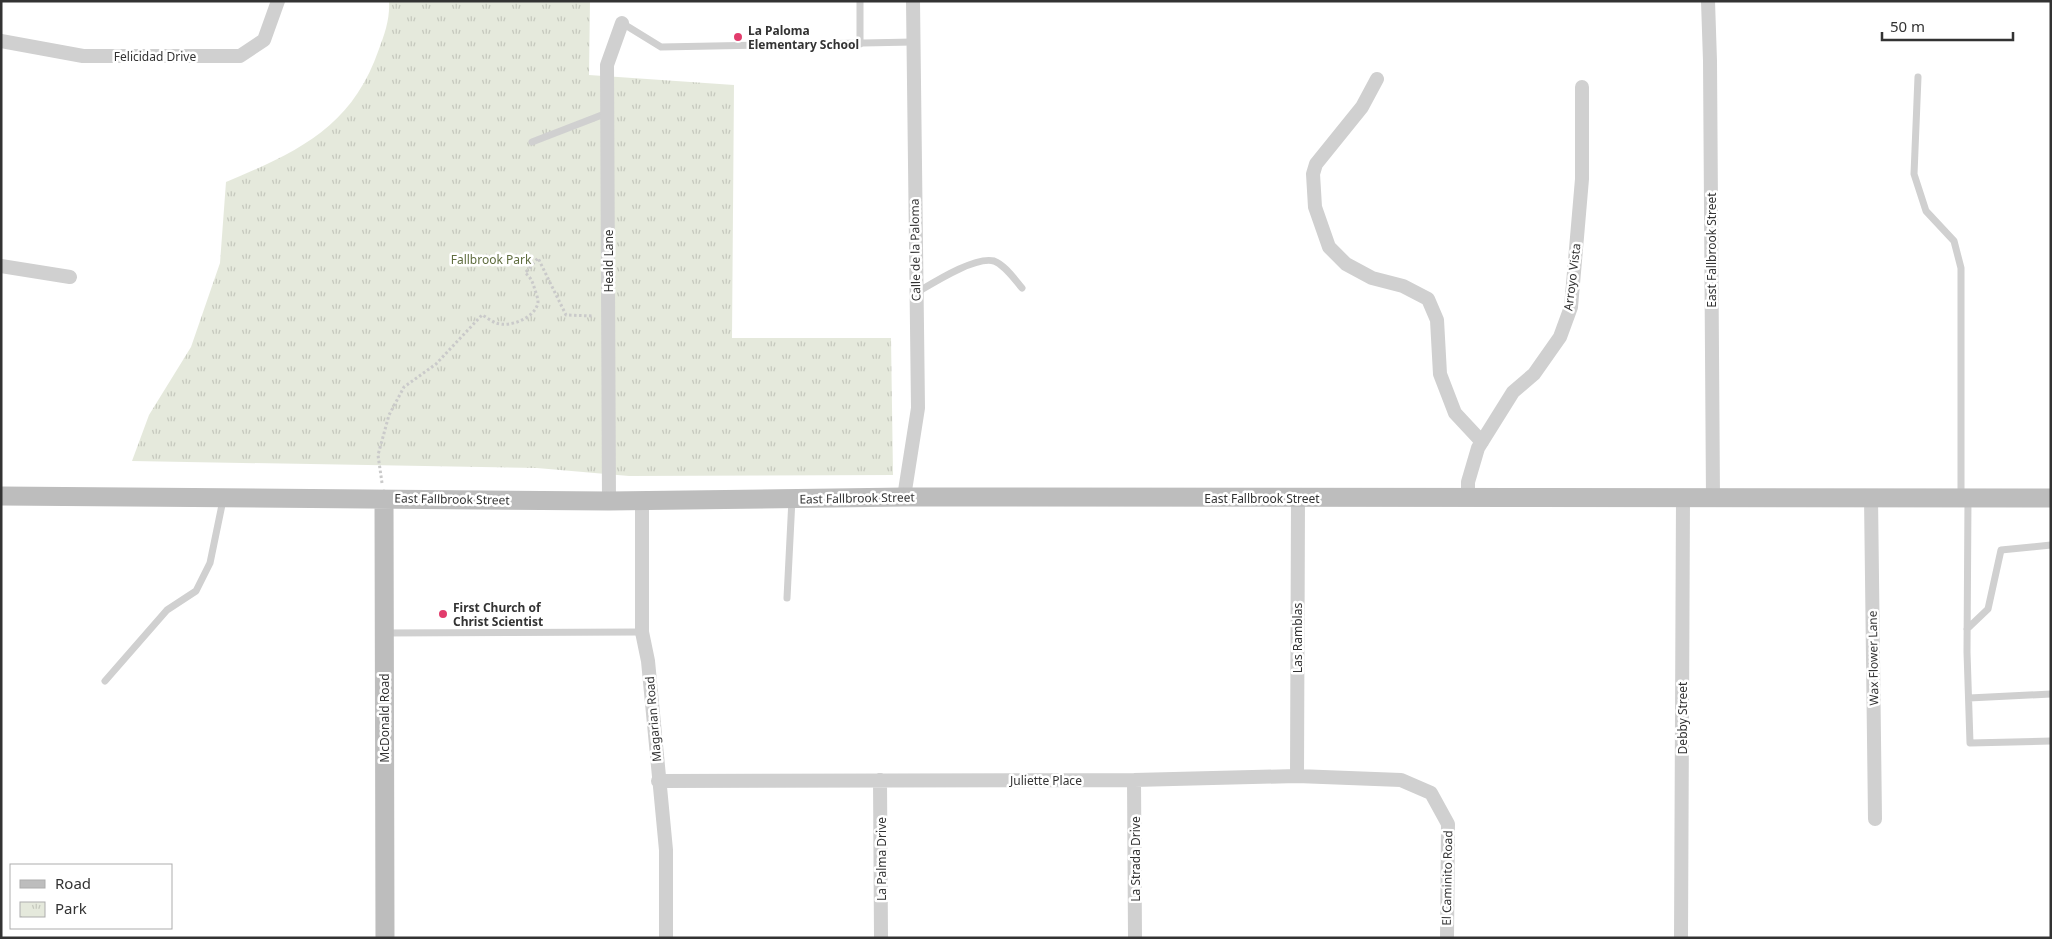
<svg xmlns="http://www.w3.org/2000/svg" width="2052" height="939" font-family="'Noto Sans',sans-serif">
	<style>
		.park { fill: url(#park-tufts) }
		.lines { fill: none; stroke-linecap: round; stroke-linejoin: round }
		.path { stroke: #cacaca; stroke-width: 3; stroke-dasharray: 2.5 2.5; stroke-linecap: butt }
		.lane { stroke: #d0d0d0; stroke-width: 7 }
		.street { stroke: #d0d0d0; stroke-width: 14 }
		.secondary { stroke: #bdbdbd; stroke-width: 19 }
		.poi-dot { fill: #e23c6c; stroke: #fff; stroke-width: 2 }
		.labels { text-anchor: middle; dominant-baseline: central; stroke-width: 5; stroke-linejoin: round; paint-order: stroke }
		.poi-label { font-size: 12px; font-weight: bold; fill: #333; stroke: #fff; text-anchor: start }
		.street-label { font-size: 12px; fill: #333; stroke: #fff }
		.park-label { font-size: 12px; fill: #606e40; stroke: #fff }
	</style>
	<defs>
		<pattern id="park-tufts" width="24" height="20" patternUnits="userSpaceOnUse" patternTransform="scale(1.25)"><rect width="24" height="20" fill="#e5e9dc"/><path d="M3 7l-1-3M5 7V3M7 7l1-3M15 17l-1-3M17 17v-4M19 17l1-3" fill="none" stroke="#c5c8bd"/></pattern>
	</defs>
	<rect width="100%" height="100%" fill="#fff"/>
	<!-- park -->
	<path class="park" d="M389,1H590L589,75L734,85L732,338H891L893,475L629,476L537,468L132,461L149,415L191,347L220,263L226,182C297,152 352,128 379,49C385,33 390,19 389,1Z"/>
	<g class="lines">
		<!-- path -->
		<path class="path" d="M382,483L378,455L389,415L404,387L436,364L482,315C486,317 491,321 496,323C509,328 536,318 538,302C538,298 536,293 535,290C533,283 531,277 525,273L538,258L566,315L593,316"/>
		<!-- lane -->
		<path class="lane" d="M860,1V44
			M622,23L661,47L913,42
			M1918,77L1914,174L1926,211L1954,241L1961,268V497
			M532,142L607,113
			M916,293C933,283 975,256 994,261C1005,265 1015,280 1022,288
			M1968,498L1967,652L1970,743L2051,741
			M787,598L792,499
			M1967,629L1988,609L2001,550L2051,545
			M384,633L642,632
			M105,681L167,610L196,591L210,563L223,500
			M1969,698L2051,694"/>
		<!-- street -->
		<path class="street" d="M1708,1L1710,61L1713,499
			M1,41L83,56H240L264,40L278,1
			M1377,79L1362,107L1316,164L1313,174L1315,207L1329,247L1346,264L1372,278L1403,286L1428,299L1437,320L1440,374L1455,413L1482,442
			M1,266L70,277
			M904,497L918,408L913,1
			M1468,497V482L1478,448L1513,392L1534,374L1560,337L1571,307L1582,179V87
			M1871,497L1875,819
			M609,501L607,65L622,23
			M642,501V632L648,661L666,850V938
			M1297,776L1298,499
			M880,780L881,938
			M1134,780L1135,938
			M658,781L1134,780L1297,776L1401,780L1431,793L1448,824L1447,938
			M1681,938L1683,497"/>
		<!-- secondary -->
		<path class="secondary" d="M1,496L609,501L904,497L2051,498
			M384,499L385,938"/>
	</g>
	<!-- markers -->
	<g class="poi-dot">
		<circle cx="738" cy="37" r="5"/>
		<circle cx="443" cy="614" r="5"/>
	</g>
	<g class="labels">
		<!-- poi labels -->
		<g class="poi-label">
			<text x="748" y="30">La Paloma<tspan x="748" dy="14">Elementary School</tspan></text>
			<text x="453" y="607">First Church of<tspan x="453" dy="14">Christ Scientist</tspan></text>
		</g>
		<!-- street labels -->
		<g class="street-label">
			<text x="155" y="56">Felicidad Drive</text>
			<text transform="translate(915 250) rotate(-91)">Calle de la Paloma</text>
			<text transform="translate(1711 250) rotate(-90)">East Fallbrook Street</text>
			<text transform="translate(608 261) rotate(-90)">Heald Lane</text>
			<text transform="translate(1572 277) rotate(-83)">Arroyo Vista</text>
			<text transform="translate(857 498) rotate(-1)">East Fallbrook Street</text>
			<text x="1262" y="498">East Fallbrook Street</text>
			<text transform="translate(452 499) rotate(1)">East Fallbrook Street</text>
			<text transform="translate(1297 638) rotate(-90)">Las Ramblas</text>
			<text transform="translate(1873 658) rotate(-91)">Wax Flower Lane</text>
			<text transform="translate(384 718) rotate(-90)">McDonald Road</text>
			<text transform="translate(1682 718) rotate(-90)">Debby Street</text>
			<text transform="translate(653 719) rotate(-95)">Magarian Road</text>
			<text x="1046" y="780">Juliette Place</text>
			<text transform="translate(881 859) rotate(-90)">La Palma Drive</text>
			<text transform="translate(1135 859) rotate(-90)">La Strada Drive</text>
			<text transform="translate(1447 878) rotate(-89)">El Caminito Road</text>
		</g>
		<!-- park labels -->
		<g class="park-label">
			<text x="491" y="259">Fallbrook Park</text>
		</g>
	</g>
	<!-- border -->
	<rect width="2052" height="939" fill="none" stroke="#333333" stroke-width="5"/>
	<!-- legend -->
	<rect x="10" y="864" width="162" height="65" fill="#ffffff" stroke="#adadad"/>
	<rect x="20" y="880" width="25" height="8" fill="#bdbdbd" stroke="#adadad"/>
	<text x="55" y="889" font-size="15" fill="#333333">Road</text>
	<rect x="20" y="902" width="25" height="15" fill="url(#park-tufts)" stroke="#adadad"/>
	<text x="55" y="914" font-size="15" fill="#333333">Park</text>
	<!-- scale -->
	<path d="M1882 32v8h131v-8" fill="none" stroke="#333333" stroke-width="2.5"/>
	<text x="1890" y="32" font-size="15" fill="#333333" stroke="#ffffff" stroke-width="4" paint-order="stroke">50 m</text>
</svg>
